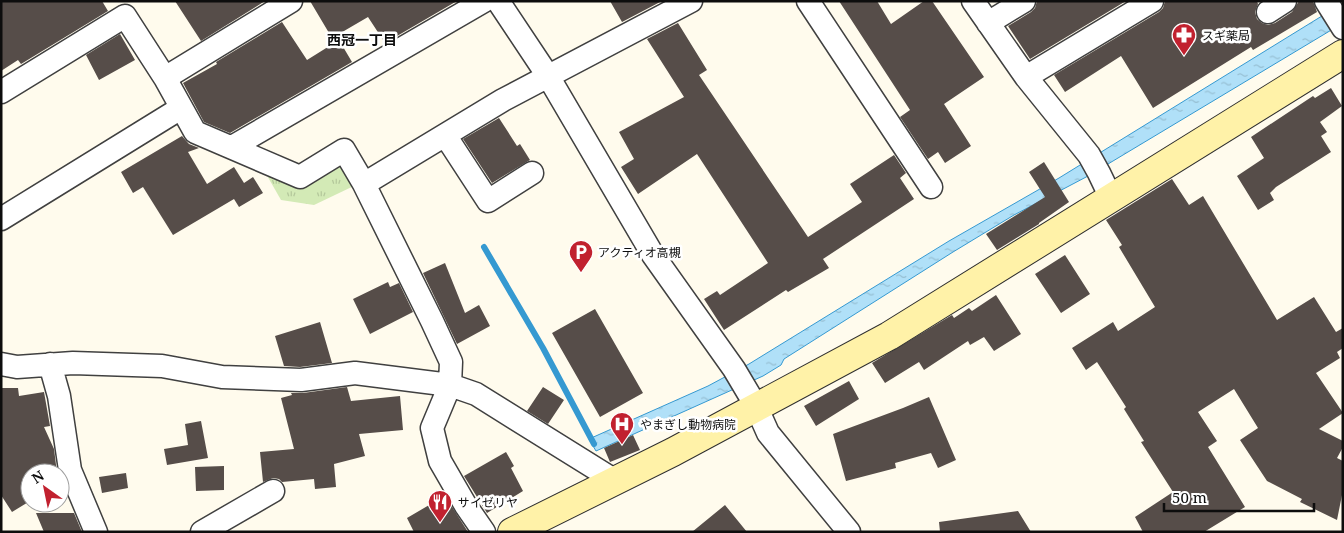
<svg xmlns="http://www.w3.org/2000/svg" width="1344" height="533" font-family="'Noto Serif','Noto Sans JP',serif">
	<style>
		.park { fill: url(#park-tufts) }
		.water { fill: url(#water-ripples); stroke: #3599d1 }
		.lines { fill: none; stroke-linecap: round; stroke-linejoin: round }
		.stream { stroke: #3599d1; stroke-width: 6 }
		.building { fill: #564d49 }
		.street-casing { stroke: #404040; stroke-width: 25 }
		.secondary-casing { stroke: #2f2f2f; stroke-width: 30 }
		.street { stroke: #fff; stroke-width: 22 }
		.secondary { stroke: #fff2a8; stroke-width: 28 }
		.labels { text-anchor: middle; dominant-baseline: central; stroke-width: 5; stroke-linejoin: round; paint-order: stroke }
		.poi-label { font-size: 12px; fill: #0d0d0d; stroke: #fff; text-anchor: start }
		.neighbourhood-label { font-size: 14px; font-weight: bold; fill: #0d0d0d; stroke: #fff }
	</style>
	<defs>
		<pattern id="park-tufts" width="24" height="20" patternUnits="userSpaceOnUse" patternTransform="scale(1.25)"><rect width="24" height="20" fill="#d3eab6"/><path d="M3 7l-1-3M5 7V3M7 7l1-3M15 17l-1-3M17 17v-4M19 17l1-3" fill="none" stroke="#b4c89b"/></pattern>
		<pattern id="water-ripples" width="26" height="14" patternUnits="userSpaceOnUse" patternTransform="scale(1.25)"><rect width="26" height="14" fill="#b0e0f8"/><path d="M2 4q2-2 4 0t4 0M15 11q2-2 4 0t4 0" fill="none" stroke="#96bfd3"/></pattern>
	</defs>
	<rect width="100%" height="100%" fill="#fffbed"/>
	<!-- park -->
	<path class="park" d="M343,158L358,184L314,205L281,200L265,172Z"/>
	<!-- water -->
	<path class="water" d="M1343,3V23L1088,176L1014,215L953,252L784,359L781,365L763,376L596,451L589,439L708,386L749,364L949,241L1059,178Z"/>
	<g class="lines">
		<!-- stream -->
		<path class="stream" d="M484,247L543,348L594,444"/>
	</g>
	<!-- building -->
	<path class="building" d="M1,1H102L108,11L21,64L18,60L1,71Z
		M175,1H265L201,41Z
		M310,1H457L385,43L368,17L332,38Z
		M610,1H662L622,22Z
		M839,1H877L891,24L924,1H932L984,77L944,104L971,146L945,163L938,152L928,159L900,117L910,110Z
		M1037,1H1126L1030,59L1008,26L1031,12L1035,8Z
		M1165,1H1257L1258,4L1255,12L1257,19L1262,23L1268,25L1275,23L1292,12L1299,1H1313L1317,12L1253,50L1251,47L1153,108L1121,56L1065,92L1054,75L1159,12L1163,8Z
		M282,22L307,60L339,40L352,62L230,133L204,122L183,83L217,64L216,62Z
		M678,23L707,70L699,75L808,237L862,202L850,184L894,155L906,173L900,178L914,199L823,259L829,268L788,292L786,290L724,330L704,299L717,291L720,295L768,263L697,154L638,194L621,167L634,159L619,132L684,97L647,39Z
		M120,34L135,60L99,80L86,55Z
		M1331,88L1342,106L1320,122L1327,132L1321,136L1331,152L1276,187L1270,193L1274,200L1258,210L1237,176L1264,158L1251,137L1313,96L1315,98Z
		M499,118L517,146L520,144L530,160L492,183L463,139Z
		M182,136L189,144L199,148L188,152L207,184L234,167L244,183L253,177L263,193L239,207L234,199L173,235L143,187L133,193L121,172Z
		M1044,162L1069,202L1039,223V224L997,250L986,234L1045,197L1029,172Z
		M1172,179L1189,205L1203,196L1277,320L1314,297L1336,332L1343,328V348L1337,352L1340,358L1316,373L1343,413L1319,429L1343,441V447L1337,458L1343,461V490L1337,520L1300,502L1302,499L1267,481L1240,440L1258,428L1234,389L1198,412L1217,441L1208,447L1245,507L1204,532H1143L1135,517L1173,492L1141,442L1144,441L1124,409L1126,407L1097,362L1086,370L1072,348L1113,322L1118,331L1155,307L1119,247L1122,245L1106,220Z
		M1065,255L1090,294L1061,313L1035,274Z
		M445,263L465,313L479,305L490,326L457,344L423,273Z
		M388,282L390,287L399,283L413,312L370,334L353,299Z
		M996,295L1021,334L994,351L984,337L970,345L968,341L924,370L919,362L885,383L872,363L952,315L954,318L969,308L972,311Z
		M595,309L643,393L600,417L552,333Z
		M320,322L332,363L300,367L284,366L275,336Z
		M849,381L859,399L816,426L804,406Z
		M347,387L351,401L400,396L403,430L359,434L365,456L334,464L336,487L315,489L314,479L282,482L279,479L273,478L263,482L260,452L294,449L281,398L292,395L291,393H303Z
		M543,387L564,400L548,424L527,411Z
		M1,388H18L19,396L44,392L50,426L44,427L54,449L57,473H30V501L12,512L1,495Z
		M929,397L956,460L938,468L931,453L895,463L896,468L846,481L833,434L903,408Z
		M201,421L208,458L167,465L164,449L188,445L185,424Z
		M633,435L640,450L610,462L604,448Z
		M506,452L514,466L511,468L523,491L487,513L464,476Z
		M224,466V490L196,491L195,467Z
		M126,473L128,488L102,493L99,477Z
		M442,491L468,532H414L407,518L436,501L433,496Z
		M725,505L747,532H692Z
		M1018,511L1031,532H940L939,522Z
		M36,513H74L82,532H44Z"/>
	<g class="lines">
		<!-- street casing -->
		<g class="street-casing">
			<path id="street" d="M498,1L548,76L653,255L734,369L756,406L768,433L849,532
				M808,1L931,187
				M973,1L1026,77L1089,155L1099,173L1111,198
				M1326,1L1343,28
				M1268,12L1285,1
				M988,23L1024,1
				M1026,77L1152,1
				M165,78L291,1
				M1,92L125,16L165,78L195,132L300,177L344,150L364,184L432,321L451,362L450,385L432,428L440,461L466,506L484,532
				M445,135L488,201L532,173
				M232,147L484,1
				M364,184L503,100L691,1
				M1,219L181,108
				M1,364L17,367L73,363L162,366L222,377L301,380L355,373L450,385L476,394L614,480
				M50,364L59,396L70,470L96,532
				M202,532L273,491"/>
		</g>
		<!-- secondary casing -->
		<g class="secondary-casing">
			<path id="secondary" d="M512,532L673,452L889,336L1343,54"/>
		</g>
		<!-- street -->
		<use href="#street" class="street"/>
		<!-- secondary -->
		<use href="#secondary" class="secondary"/>
	</g>
	<!-- icons -->
	<defs>
		<g id="pharmacy-pin" transform="scale(1.25)"><path d="M0 17L-7.5 6A9.5 9.5 0 1 1 7.5 6Z" fill="#c1212f" stroke="#fff"/><path d="M-2-6h4v4h4v4h-4v4h-4v-4h-4v-4h4Z" fill="#fff"/></g>
		<g id="parking-pin" transform="scale(1.25)"><path d="M0 17L-7.5 6A9.5 9.5 0 1 1 7.5 6Z" fill="#c1212f" stroke="#fff"/><path d="M-3.5-5.5H1a3.5 3.5 0 0 1 0 7H-1V5.5H-3.5ZM-1-3.4V-.6H.8a1.4 1.4 0 0 0 0-2.8Z" fill="#fff"/></g>
		<g id="hospital-pin" transform="scale(1.25)"><path d="M0 17L-7.5 6A9.5 9.5 0 1 1 7.5 6Z" fill="#c1212f" stroke="#fff"/><path d="M-5-5h3v3.5h4V-5h3V5h-3V1.5h-4V5h-3Z" fill="#fff"/></g>
		<g id="restaurant-pin" transform="scale(1.25)"><path d="M0 17L-7.5 6A9.5 9.5 0 1 1 7.5 6Z" fill="#c1212f" stroke="#fff"/><path d="M-5-6h1v4h1v-4h1v4h1v-4h1v5L-1.5 .5V6h-2V.5L-5-1ZM5-6V6H3V1.5H1.5Q1.5-4 5-6Z" fill="#fff"/></g>
	</defs>
	<g fill-rule="evenodd">
		<use href="#pharmacy-pin" x="1184" y="35"/>
		<use href="#parking-pin" x="581" y="252"/>
		<use href="#hospital-pin" x="622" y="424"/>
		<use href="#restaurant-pin" x="440" y="502"/>
	</g>
	<g class="labels">
		<!-- poi labels -->
		<g class="poi-label">
			<text x="1202" y="35">スギ薬局</text>
			<text x="598" y="252">アクティオ高槻</text>
			<text x="640" y="424">やまぎし動物病院</text>
			<text x="458" y="502">サイゼリヤ</text>
		</g>
		<!-- neighbourhood labels -->
		<g class="neighbourhood-label">
			<text x="362" y="39">西冠一丁目</text>
		</g>
	</g>
	<!-- border -->
	<rect width="1344" height="533" fill="none" stroke="#0d0d0d" stroke-width="5"/>
	<!-- north arrow -->
	<g transform="translate(45 488) rotate(327)"><circle r="24" fill="#ffffff" stroke="#9e9e9e"/>
	<path d="M0-4L9 19L0 12L-9 19Z" fill="#c1212f"/>
	<text y="-8" font-size="14" font-weight="bold" text-anchor="middle" fill="#0d0d0d">N</text>
	</g>
	<!-- scale -->
	<path d="M1164 503v8h150v-8" fill="none" stroke="#0d0d0d" stroke-width="2.5"/>
	<text x="1172" y="503" font-size="15" fill="#0d0d0d" stroke="#ffffff" stroke-width="4" paint-order="stroke">50 m</text>
</svg>
